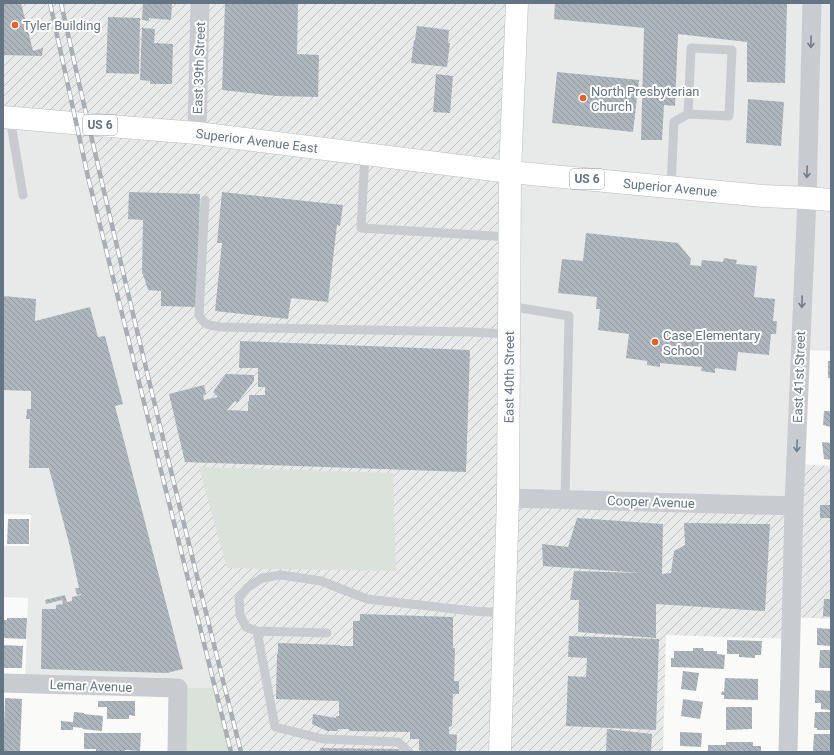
<svg xmlns="http://www.w3.org/2000/svg" width="834" height="755" font-family="Roboto,sans-serif">
	<style>
		.built { fill: #e8e9e9 }
		.industrial { fill: url(#industrial-furrows) }
		.green { fill: #dbe2d9 }
		.building { fill: url(#building-back-hatch) }
		.lines { fill: none; stroke-linecap: round; stroke-linejoin: round }
		.secondary-casing { stroke: #babfc4; stroke-width: 23 }
		.primary-casing { stroke: #b8bdc2; stroke-width: 23 }
		.lane { stroke: #c8ccd0; stroke-width: 9 }
		.street { stroke: #c8ccd0; stroke-width: 19 }
		.secondary { stroke: #fff; stroke-width: 22 }
		.primary { stroke: #fff; stroke-width: 22 }
		.rail-casing { stroke: #a8aeb5; stroke-width: 4.5 }
		.rail { stroke: #fff; stroke-width: 3; stroke-dasharray: 9; stroke-linecap: butt }
		.oneway { stroke: #6d7d8c }
		.poi-dot { fill: #ed5e25; stroke: #fff; stroke-width: 1.5 }
		.labels { text-anchor: middle; dominant-baseline: central; stroke-width: 4; stroke-linejoin: round; paint-order: stroke }
		.shield { fill: #fff; stroke: #929eaa; stroke-width: 1 }
		.shield-label { font-size: 12px; font-weight: bold; fill: #637485 }
		.poi-label { font-size: 13px; fill: #637485; stroke: #fff; text-anchor: start }
		.street-label { font-size: 13px; fill: #637485; stroke: #fff }
	</style>
	<defs>
		<pattern id="industrial-furrows" width="10" height="10" patternUnits="userSpaceOnUse"><rect width="10" height="10" fill="#e8e9e9"/><path d="M-1 1l2-2M0 10L10 0M9 11l2-2" fill="none" stroke="#c0c1c2"/></pattern>
		<pattern id="building-back-hatch" width="6" height="6" patternUnits="userSpaceOnUse"><rect width="6" height="6" fill="#aeb6bd"/><path d="M-1 5l2 2M0 0l6 6M5-1l2 2" fill="none" stroke="#91999f"/></pattern>
	</defs>
	<rect width="100%" height="100%" fill="#fafaf8"/>
	<!-- built -->
	<path class="built" d="M517,3H831V351L801,350L794,506L508,498Z
		M3,117L75,123L88,177L215,688H178L25,684L28,598L3,597V546H29L31,515L3,514Z"/>
	<!-- industrial -->
	<path class="industrial" d="M3,3H517L508,497L794,506L796,464L831,466V619L792,617L791,639L666,635L663,752H231L88,177L75,124L3,117Z"/>
	<!-- green -->
	<path class="green" d="M199,467L393,473L396,571L227,568Z
		M178,688H215L231,752H177Z"/>
	<!-- building -->
	<path class="building" d="M3,3H21L33,51L43,48L42,56L3,55Z
		M143,3L172,4L171,20L149,18V21L142,20Z
		M225,3H298L297,54L319,55L318,97L276,96L222,90Z
		M555,3H745L787,4L785,83L747,82V42L678,34L675,106L664,105L662,140H641L644,28L554,19Z
		M108,17L140,18L139,74L106,73Z
		M417,26L449,30L448,43H450L447,67L411,63L414,40H415Z
		M142,28L155,29L154,43L173,44L172,84H150V81L140,80Z
		M557,72L639,80L633,132L552,123Z
		M436,74L453,76L450,113L433,112Z
		M748,99L784,102L781,146L746,143Z
		M129,192L200,194L197,307L161,306V291L148,290L143,274H142L143,220L128,219Z
		M222,192L343,205L340,226L337,225L328,302L291,298L288,319L215,311L222,243H217Z
		M586,233L678,243L691,259L690,265L701,266L702,260L723,262L724,258L737,260L736,264L757,266L754,297L775,299L773,321H777L776,334H771L769,355L738,352L736,371L715,368V373L701,371L702,367L660,363V367L647,365V361L626,358L629,334L598,330L600,309H596L597,297L558,293L562,259L583,261Z
		M3,296L36,299L35,321L90,307L98,337L105,336L123,404L115,406L183,669L167,673L41,669L42,609H56V605L63,604L62,600L46,604L45,600L65,595L67,602L72,601V597L81,595V594L77,595L75,588H79L69,543L49,468H29L30,419H26L27,409H31V391L3,390Z
		M240,341L470,350L466,472L185,462L169,394L204,385L206,394L203,395L204,400L218,397L213,392L226,374L254,375V381L237,403L235,401L227,410L248,411V401H249V395H265V387H258V368H239Z
		M828,361H831V378H828Z
		M824,411H831V427L823,425Z
		M822,442L831,443V460L824,459Z
		M820,505H831V518H820Z
		M577,518L663,524L662,574L671,573L674,551L685,545L684,523L770,524L765,611L656,604V638L578,632L579,600H570L574,571L642,573L543,566L542,544L568,547Z
		M8,519H29V544H7Z
		M824,599H831V617L823,616Z
		M360,614L453,617V648H455L454,681H459V694H453L452,726L449,727V734L457,735L456,752H421V750H419V739H410V732L349,731V729H338V731H327L312,724L313,714L336,718V716H339V701L276,699L277,654H278V643L340,645V646H353V621H360Z
		M7,618H27L26,639L3,638V620H7Z
		M817,628L831,629V646L817,645Z
		M569,636L659,639L656,730L566,726L568,676L586,677L587,658L568,657Z
		M727,640L762,641L761,655H755V658L739,657V654H727Z
		M3,645L23,646L22,668H3Z
		M693,648H703L704,651H717V654L725,655L724,669L671,667V658H674V651H693Z
		M820,650H831V668H819Z
		M683,671L699,673L696,691L681,689Z
		M725,678L758,679V700L724,699V695H721L722,691L724,692Z
		M815,690L831,691V710L821,709V703H815Z
		M5,698L22,699L20,752H3Z
		M683,699L703,702L700,719L681,716Z
		M98,701H135V716L129,715V719H107V707H98Z
		M726,707H752V729L726,730Z
		M74,712L84,713V714L103,716L102,731L82,729L83,728L73,727V730H61V721L73,722Z
		M815,712H831V730H817V728H814Z
		M607,729L652,734L651,752H606Z
		M680,732L702,733L701,747L680,746Z
		M84,733H141L140,751L125,750V752H96V749H84Z
		M814,734H831V752H816L813,751Z
		M726,742H753V746H761V752H708V745H726Z
		M320,748L399,749V752H320Z"/>
	<g class="lines">
		<!-- secondary casing -->
		<g class="secondary-casing">
			<g id="secondary">
				<path id="s1" d="M500,752L508,498L510,172L517,3"/>
			</g>
		</g>
		<!-- primary casing -->
		<g class="primary-casing">
			<g id="primary">
				<path id="s2" d="M3,117L85,124L197,133L510,172L764,196L807,198L831,200"/>
			</g>
		</g>
		<!-- lane -->
		<path class="lane" d="M691,48L732,50L729,116L688,114Z
			M10,118L23,195
			M365,154L361,228L510,237
			M671,187L674,122L688,114
			M205,200L199,315C204,326 210,325 221,327L471,332L509,334
			M509,306L569,316L565,499
			M257,631L327,633
			M409,752L398,742L323,739L275,727L257,631L246,627L240,615L239,598L247,588L262,578L281,575L321,581L367,599L472,611L505,613"/>
		<!-- street -->
		<path class="street" d="M197,133L200,3
			M508,498L794,506
			M3,683L178,688L177,752
			M788,752L794,506L807,198L812,3"/>
		<!-- secondary -->
		<use href="#secondary" class="secondary"/>
		<!-- primary -->
		<use href="#primary" class="primary"/>
		<!-- rail casing -->
		<g class="rail-casing">
			<path id="rail" d="M50,3L88,177L231,752
				M61,3C117,254 178,503 241,752"/>
		</g>
		<!-- rail -->
		<use href="#rail" class="rail"/>
	</g>
	<!-- one-way arrows -->
	<defs><path id="oneway-shaft" d="M-6 0H5M1.5-3L5.5 0L1.5 3" fill="none" stroke-width="1.6" stroke-linecap="round" stroke-linejoin="round"/></defs>
	<g class="oneway">
		<use href="#oneway-shaft" transform="translate(811 42) rotate(91)"/>
		<use href="#oneway-shaft" transform="translate(807 172) rotate(92)"/>
		<use href="#oneway-shaft" transform="translate(802 302) rotate(92)"/>
		<use href="#oneway-shaft" transform="translate(797 446) rotate(92)"/>
	</g>
	<!-- markers -->
	<g class="poi-dot">
		<circle cx="15" cy="25" r="4"/>
		<circle cx="583" cy="98" r="4"/>
		<circle cx="655" cy="342" r="4"/>
	</g>
	<g class="labels">
		<!-- shield labels -->
		<g class="shield">
			<rect x="83" y="115" width="34" height="20" rx="3"/>
			<rect x="570" y="169" width="34" height="20" rx="3"/>
		</g>
		<g class="shield-label">
			<text x="100" y="125">US 6</text>
			<text x="587" y="179">US 6</text>
		</g>
		<!-- poi labels -->
		<g class="poi-label">
			<text x="23" y="25">Tyler Building</text>
			<text x="591" y="91">North Presbyterian<tspan x="591" dy="15">Church</tspan></text>
			<text x="663" y="335">Case Elementary<tspan x="663" dy="15">School</tspan></text>
		</g>
		<!-- street labels -->
		<g class="street-label">
			<text transform="translate(199 68) rotate(-88)">East 39th Street</text>
			<text stroke="none"><textPath href="#s2" startOffset="255">Superior Avenue East</textPath></text>
			<text stroke="none"><textPath href="#s2" startOffset="671">Superior Avenue</textPath></text>
			<text transform="translate(799 377) rotate(-88)">East 41st Street</text>
			<text stroke="none"><textPath href="#s1" startOffset="375">East 40th Street</textPath></text>
			<text transform="translate(651 502) rotate(2)">Cooper Avenue</text>
			<text transform="translate(91 686) rotate(2)">Lemar Avenue</text>
		</g>
	</g>
	<!-- border -->
	<rect width="834" height="755" fill="none" stroke="#637485" stroke-width="8"/>
</svg>
